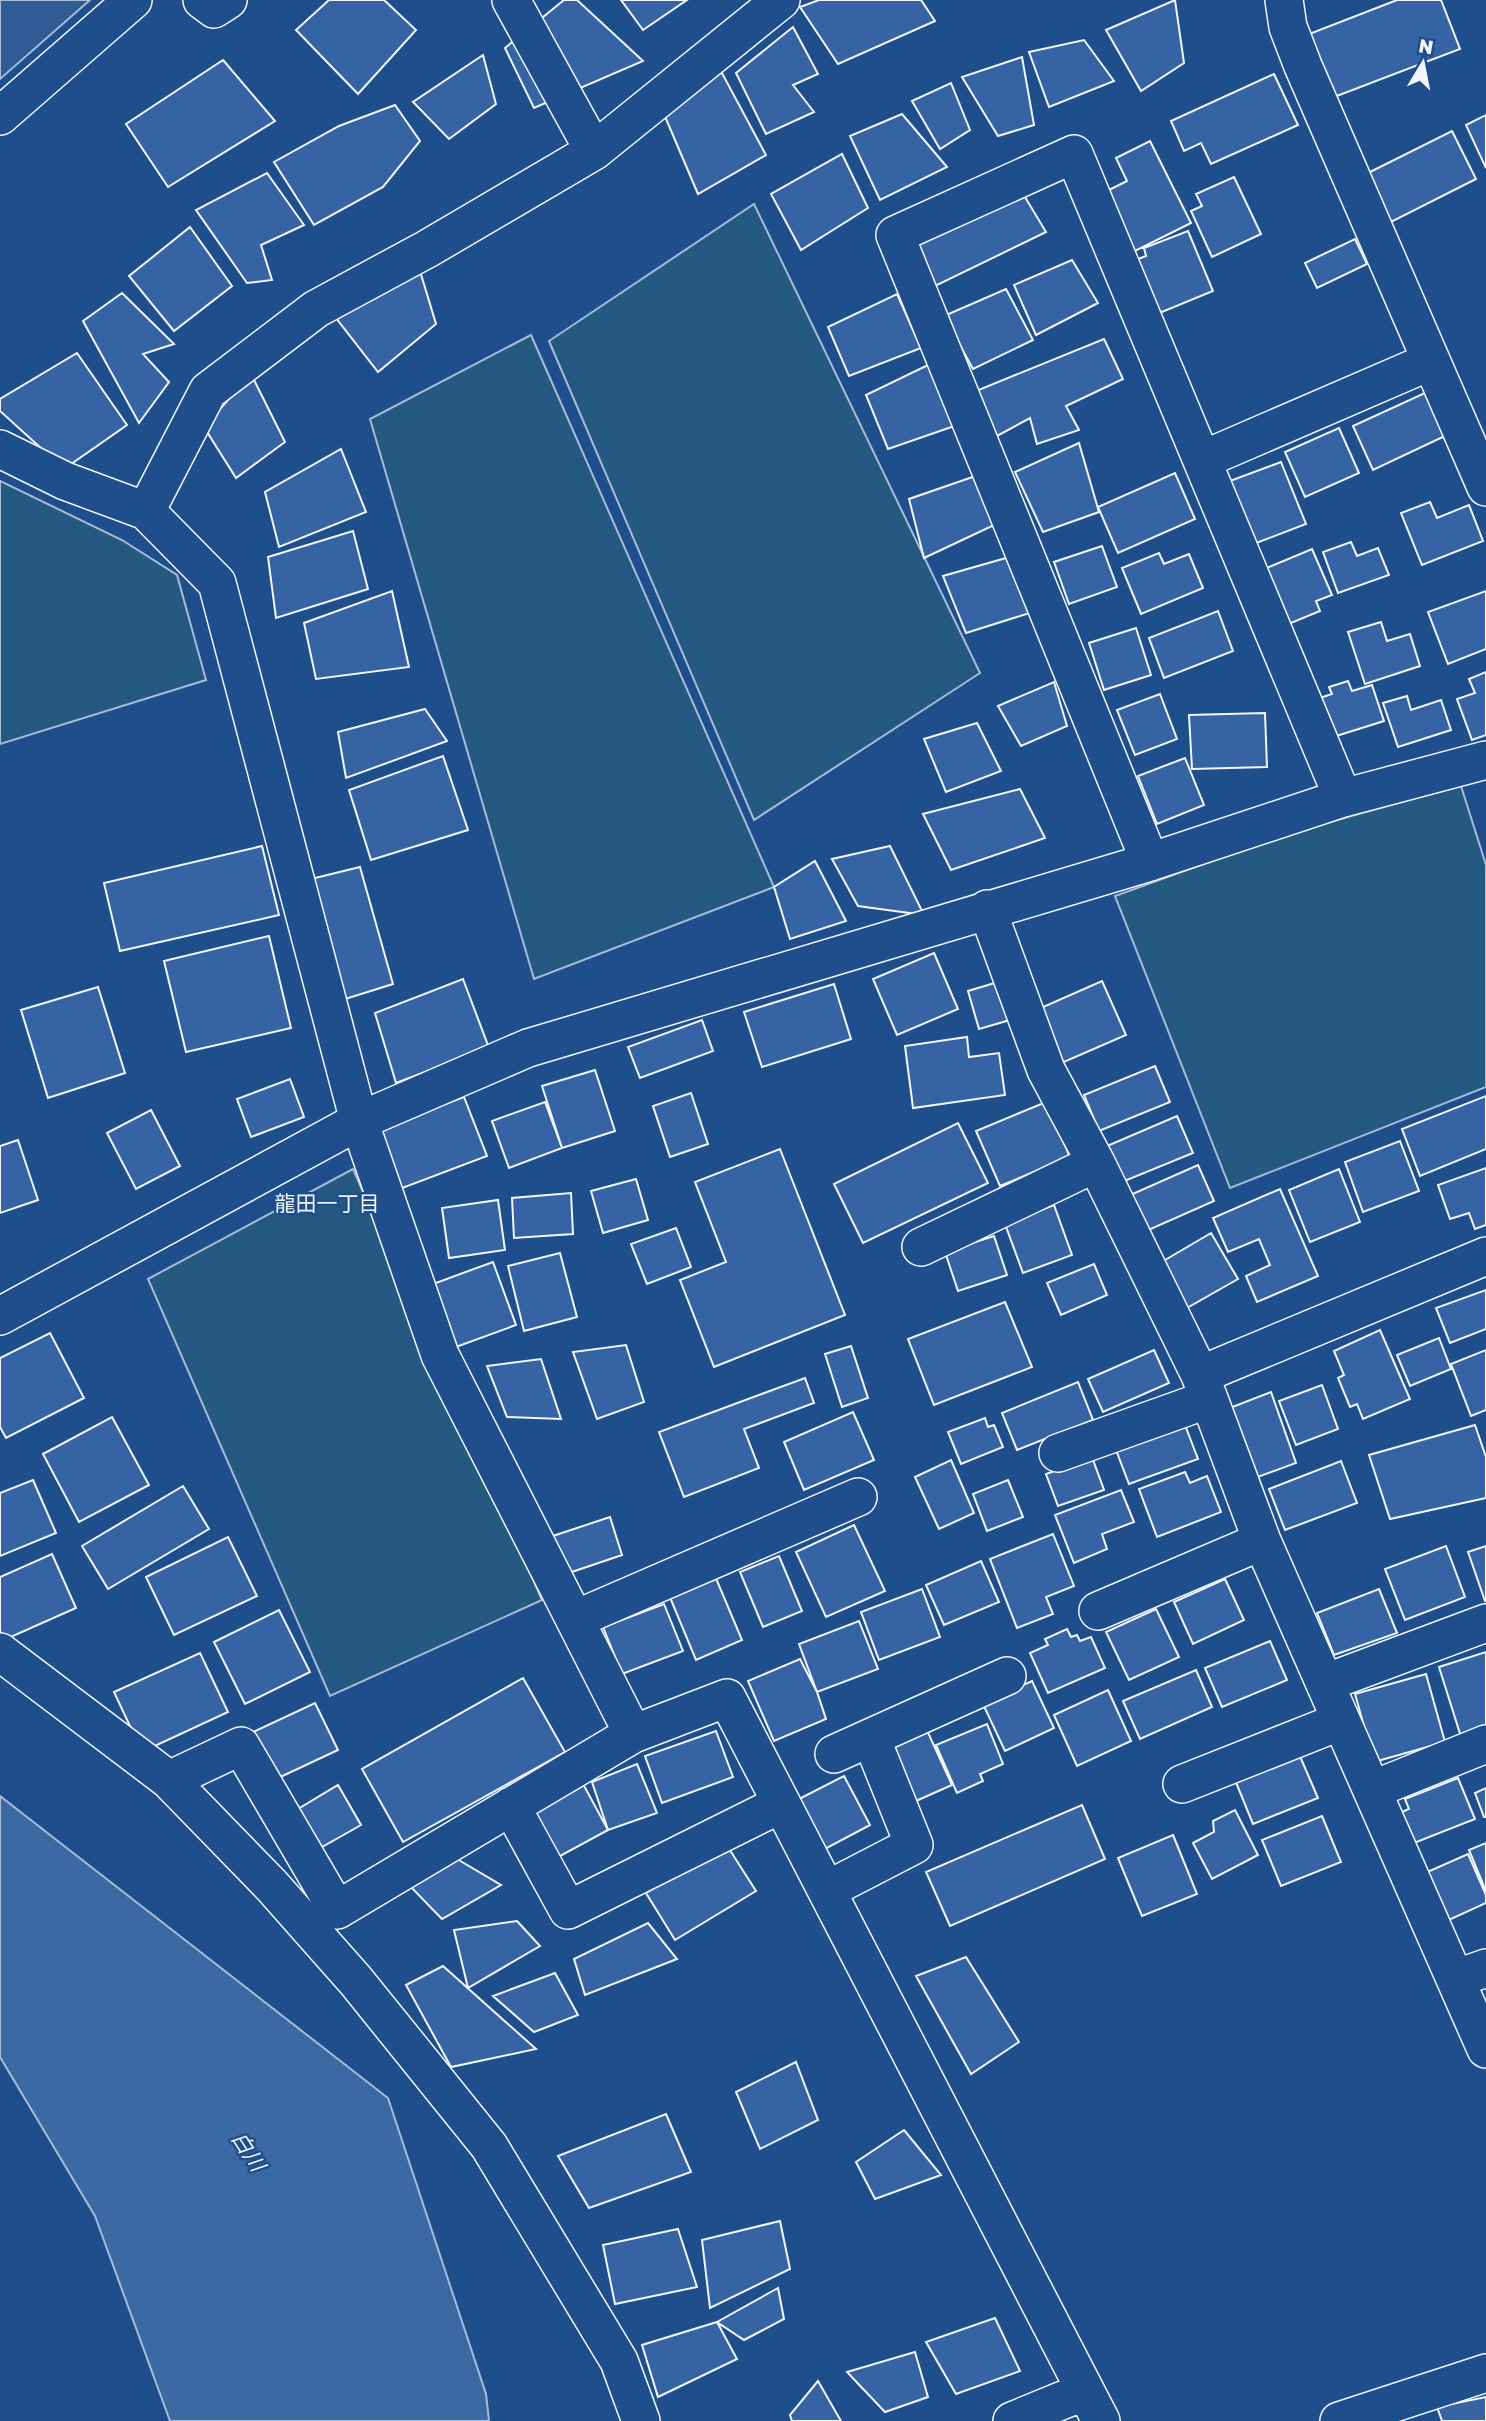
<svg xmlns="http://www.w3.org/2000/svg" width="1486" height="2421" font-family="'Golos Text','Noto Sans JP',sans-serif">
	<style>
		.green { fill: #245a82; stroke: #a8bbd7; stroke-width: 2 }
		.parking { fill: #305b95; stroke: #a8bbd7; stroke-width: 2 }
		.water { fill: #3b69a3; stroke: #a8bbd7; stroke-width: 2 }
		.building { fill: #3563a3; stroke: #f2f6ff; stroke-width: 2 }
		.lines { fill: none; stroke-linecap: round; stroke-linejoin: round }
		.minor-casing { stroke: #f2f6ff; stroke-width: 40 }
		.minor { stroke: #1f4e8c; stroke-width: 37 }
		.labels { text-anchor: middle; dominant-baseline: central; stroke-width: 5; stroke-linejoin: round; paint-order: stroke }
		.neighbourhood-label { font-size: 21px; fill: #f2f6ff; stroke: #1f4e8c }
		.water-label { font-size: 21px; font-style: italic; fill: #f2f6ff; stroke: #1f4e8c }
	</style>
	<rect width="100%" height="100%" fill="#1f4e8c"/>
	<!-- green -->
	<path class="green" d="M754,204L980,673L754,820L549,341Z
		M531,335L774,887L534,979L370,419Z
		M0,481L122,540L177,575L206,680L0,744Z
		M1461,786L1486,865V1087L1230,1188L1115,896L1289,833Z
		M353,1169L542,1600L330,1696L148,1279Z"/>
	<!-- parking -->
	<path class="parking" d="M0,0H90L0,79Z"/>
	<!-- water -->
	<path class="water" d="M0,1796L388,2098L486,2394L489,2421H170L95,2216L0,2057Z"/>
	<!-- building -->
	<path class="building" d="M329,0H384L416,30L358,94L296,30Z
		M564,0H577L643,61L534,108L505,48Z
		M621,0H687L643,30Z
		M819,0H921L935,21L838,64L800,7Z
		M1175,0L1184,63L1141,91L1106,30Z
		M1397,0H1441L1460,49L1329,99L1304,36Z
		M793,27L818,74L793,85L814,112L766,134L736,73Z
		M1084,40L1114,81L1049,107L1029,52Z
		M708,47L766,155L698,194L652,86Z
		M483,55L496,104L449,139L413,102Z
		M1022,57L1034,125L998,136L962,77Z
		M223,60L275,121L168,187L126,124Z
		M1274,74L1298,125L1211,164L1201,143L1184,151L1171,121Z
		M951,83L970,130L940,149L912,101Z
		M395,105L420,141L383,187L314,225L274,162L339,126Z
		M902,114L947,167L880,200L850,136Z
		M1486,115V168L1466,125Z
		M1452,131L1476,179L1389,223L1364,175Z
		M1150,141L1191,223L1131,253L1101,194L1127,181L1116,158Z
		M842,154L868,208L801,250L771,194Z
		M267,173L304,225L261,245L272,280L247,283L196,210Z
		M1234,177L1261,234L1212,257L1191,211L1202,206L1196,194Z
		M1022,192L1046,232L931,288L909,241Z
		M190,227L232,286L174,331L129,276Z
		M1188,231L1213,291L1157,314L1127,263L1146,256L1144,248Z
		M1355,239L1367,264L1317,288L1305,263Z
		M1072,260L1098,303L1036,335L1014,285Z
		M420,271L436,324L378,372L336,318Z
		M1006,289L1033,340L973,369L944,316Z
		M122,293L174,344L143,354L169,382L139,423L83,321Z
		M897,294L921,348L849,376L828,327Z
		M1104,339L1123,379L1066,406L1079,430L1037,444L1030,418L995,437L976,391Z
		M77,353L127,425L64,469L0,411V399Z
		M930,364L969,421L888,449L866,395Z
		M251,374L285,442L236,478L204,427Z
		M1427,392L1447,435L1373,470L1353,426Z
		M1339,428L1359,473L1305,497L1285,452Z
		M1079,443L1099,512L1043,532L1015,472Z
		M341,449L366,512L279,547L265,492Z
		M1281,462L1306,524L1251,545L1227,482Z
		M987,472L1007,519L924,558L909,499Z
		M1175,473L1195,519L1118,553L1098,507Z
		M1430,502L1437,518L1469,505L1483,541L1422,565L1401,513Z
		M353,531L368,589L276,618L268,557Z
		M1351,542L1357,556L1378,548L1389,575L1338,593L1323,552Z
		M1102,546L1117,587L1069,604L1054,562Z
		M1312,549L1332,595L1316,601L1320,611L1279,628L1257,572Z
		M1159,553L1164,564L1189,554L1203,588L1141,614L1122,568Z
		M1013,556L1036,611L966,633L943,576Z
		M392,591L409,667L316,679L304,623Z
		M1486,591V649L1448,664L1428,612Z
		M1218,611L1233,651L1164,678L1149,638Z
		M1381,622L1387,641L1410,634L1420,666L1365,684L1348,632Z
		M1136,628L1151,675L1104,690L1089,643Z
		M1486,672V735L1472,740L1457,699L1475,693L1469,679Z
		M1348,681L1352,691L1372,685L1384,721L1330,738L1317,699L1332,694L1329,687Z
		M1054,682L1067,726L1021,746L998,706Z
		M1160,694L1177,739L1135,755L1117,710Z
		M1407,696L1411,710L1441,700L1451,730L1398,747L1383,703Z
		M425,709L447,741L346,778L338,732Z
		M1265,713L1267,767L1192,769L1189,715Z
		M977,723L1001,771L946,792L924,739Z
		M443,756L468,830L371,860L349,790Z
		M1185,758L1204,805L1157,824L1138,776Z
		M1020,789L1045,838L951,870L923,814Z
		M262,846L279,915L120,951L104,883Z
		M890,846L924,915L858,906L832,859Z
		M815,861L846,921L790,939L774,887Z
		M360,867L393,984L342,1000L311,879Z
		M269,936L291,1028L186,1052L164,961Z
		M934,953L958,1009L897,1035L873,979Z
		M463,979L489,1048L396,1083L375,1013Z
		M1102,981L1126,1035L1057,1065L1034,1011Z
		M998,982L1010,1020L979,1029L968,991Z
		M834,984L851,1039L762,1067L744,1012Z
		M98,987L125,1073L48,1098L21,1010Z
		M702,1020L713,1051L640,1078L628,1047Z
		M967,1037L969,1057L999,1053L1005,1095L913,1108L905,1046Z
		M1155,1066L1170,1102L1099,1131L1084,1095Z
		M595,1070L615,1131L562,1148L542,1086Z
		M290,1079L304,1117L251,1137L237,1099Z
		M691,1093L708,1144L670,1157L653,1106Z
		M1486,1096V1149L1420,1176L1402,1129Z
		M464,1097L487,1156L397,1190L374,1130Z
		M545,1102L562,1148L509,1168L492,1121Z
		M1046,1102L1070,1157L1000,1186L976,1131Z
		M151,1110L180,1166L136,1189L107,1133Z
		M1177,1116L1193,1153L1122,1182L1107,1146Z
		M958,1123L988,1183L863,1243L834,1184Z
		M18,1140L38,1200L0,1213V1146Z
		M1400,1141L1419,1191L1363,1212L1345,1162Z
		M780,1149L845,1315L714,1367L680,1280L726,1262L695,1182Z
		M1198,1165L1214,1201L1144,1232L1128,1196Z
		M1486,1168V1225L1475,1229L1469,1213L1450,1219L1438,1185Z
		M1339,1169L1360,1222L1310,1242L1289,1190Z
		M636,1179L648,1220L603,1233L591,1191Z
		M1280,1189L1318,1276L1257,1302L1246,1276L1270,1265L1259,1239L1228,1252L1213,1218Z
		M571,1193L573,1234L514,1238L512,1198Z
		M498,1200L505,1250L449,1258L442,1208Z
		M1054,1205L1072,1255L1023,1273L1005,1224Z
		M676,1228L691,1267L647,1284L631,1244Z
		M1211,1233L1238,1279L1187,1308L1160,1263Z
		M994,1236L1007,1275L958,1291L945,1252Z
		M560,1253L577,1317L524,1331L508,1266Z
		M493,1262L516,1325L456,1347L433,1284Z
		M1094,1264L1107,1295L1061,1315L1047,1283Z
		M1486,1290V1329L1450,1343L1436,1308Z
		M1005,1302L1032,1367L934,1405L908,1339Z
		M1380,1330L1410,1399L1363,1419L1357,1404L1350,1407L1338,1378L1344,1375L1334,1351Z
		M50,1333L84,1398L6,1438L0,1427V1358Z
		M1439,1338L1451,1369L1410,1386L1397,1355Z
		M626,1345L644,1402L597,1419L573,1352Z
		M851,1346L868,1398L842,1407L825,1354Z
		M1154,1350L1169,1383L1103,1412L1088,1379Z
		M1486,1350V1410L1471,1416L1451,1364Z
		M541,1359L561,1419L507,1417L487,1366Z
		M805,1378L814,1403L744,1429L759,1468L684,1497L659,1432Z
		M1078,1382L1093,1420L1017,1450L1002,1413Z
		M1322,1385L1338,1429L1296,1445L1279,1401Z
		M1271,1392L1296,1463L1252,1479L1227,1409Z
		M853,1412L874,1460L804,1490L784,1442Z
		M112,1417L149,1485L79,1522L43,1454Z
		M985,1418L988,1427L994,1425L1003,1447L961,1464L948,1432Z
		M1185,1425L1198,1459L1129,1484L1116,1450Z
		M1475,1425L1486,1457V1498L1390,1519L1369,1455Z
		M1092,1457L1104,1490L1058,1506L1046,1474Z
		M951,1460L974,1513L939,1529L915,1477Z
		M1341,1461L1357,1503L1285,1530L1269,1489Z
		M1185,1472L1190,1483L1207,1476L1221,1512L1157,1537L1139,1489Z
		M33,1480L56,1533L0,1556V1493Z
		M1008,1480L1023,1517L987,1531L973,1494Z
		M183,1486L209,1529L108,1589L82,1546Z
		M1121,1490L1134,1522L1102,1534L1107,1549L1074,1563L1055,1515Z
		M610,1517L622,1555L563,1575L550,1537Z
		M854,1525L885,1591L826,1617L796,1552Z
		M1053,1534L1074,1586L1046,1597L1053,1614L1017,1628L990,1559Z
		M228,1537L257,1596L174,1635L146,1577Z
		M1446,1546L1465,1597L1405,1620L1385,1569Z
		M1486,1546V1601H1485L1468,1552Z
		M52,1554L76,1608L4,1640L0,1631V1577Z
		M779,1556L802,1611L763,1627L740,1572Z
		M981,1561L999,1602L944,1625L926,1585Z
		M715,1576L742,1640L696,1660L669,1595Z
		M1225,1579L1244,1620L1193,1644L1174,1602Z
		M922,1589L940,1637L879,1660L861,1612Z
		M1379,1589L1397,1633L1334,1655L1317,1613Z
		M664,1604L683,1651L622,1674L603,1627Z
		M1156,1609L1179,1657L1129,1680L1106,1632Z
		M279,1610L310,1672L245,1704L214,1642Z
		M859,1621L878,1669L817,1692L799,1644Z
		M1067,1629L1071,1637L1077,1635L1080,1641L1091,1637L1105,1668L1048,1693L1030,1653L1048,1645L1045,1639Z
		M1270,1641L1287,1680L1222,1707L1205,1668Z
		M1486,1652V1732L1462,1740L1439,1667Z
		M200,1653L228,1712L142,1752L114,1692Z
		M800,1659L817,1692L826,1719L774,1741L748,1681Z
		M1196,1670L1212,1707L1140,1739L1123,1701Z
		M1426,1674L1445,1742L1374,1762L1355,1694Z
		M523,1678L565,1752L403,1842L362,1769Z
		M1032,1681L1054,1728L1005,1751L983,1704Z
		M1108,1690L1131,1741L1077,1766L1054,1715Z
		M315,1703L338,1750L274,1780L251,1733Z
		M987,1724L1003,1764L980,1774L983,1781L957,1793L936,1745Z
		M925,1726L952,1785L907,1805L891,1742Z
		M716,1731L733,1777L662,1803L645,1756Z
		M1299,1754L1318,1798L1253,1824L1235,1780Z
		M637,1764L657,1813L608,1830L592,1782Z
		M844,1776L870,1825L825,1849L799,1799Z
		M1458,1778L1475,1819L1409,1845L1397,1814L1409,1809L1405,1799Z
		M582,1782L608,1830L551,1861L525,1813Z
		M338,1785L361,1825L315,1851L293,1812Z
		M1486,1788V1817H1484L1475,1793Z
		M1082,1805L1105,1859L950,1926L926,1872Z
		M1235,1810L1258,1855L1212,1879L1193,1843L1214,1832L1213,1821Z
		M1322,1816L1341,1862L1281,1886L1262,1840Z
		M1173,1835L1197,1894L1142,1916L1118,1858Z
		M1486,1843V1891L1469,1850Z
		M726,1844L756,1891L675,1940L646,1893Z
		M1468,1854L1486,1895V1903L1438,1925L1416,1877Z
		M457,1859L501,1885L442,1919L404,1880Z
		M517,1921L540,1946L468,1988L454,1930Z
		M648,1923L677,1959L585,1995L574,1959Z
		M966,1957L1019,2042L971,2074L916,1976Z
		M443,1966L536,2049L451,2067L406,1985Z
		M555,1973L578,2015L534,2032L493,1996Z
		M796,2062L818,2120L760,2149L736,2092Z
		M666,2114L691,2172L589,2208L558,2156Z
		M904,2130L941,2175L875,2199L856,2162Z
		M780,2221L790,2269L710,2308L702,2240Z
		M678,2229L697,2287L615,2304L603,2245Z
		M778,2288L784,2319L744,2340L717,2322Z
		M995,2318L1020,2371L956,2394L926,2342Z
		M717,2322L737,2359L658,2397L642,2345Z
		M915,2352L928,2397L885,2412L847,2372Z
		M818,2381L841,2421H792L790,2415Z
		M1486,2397V2421H1442L1437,2407Z"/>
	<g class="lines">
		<!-- minor casing -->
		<g class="minor-casing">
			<path id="minor" d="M202,0L214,9L228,0
				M511,0L594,151
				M1284,0L1288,27L1303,66L1486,487
				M0,116L133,0
				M0,449L65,481L146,511L217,583L359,1121L440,1355L633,1734L727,1698L1101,2421
				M1202,460L1431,361
				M146,511L208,391L316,309L427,249L594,151L781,0
				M1150,862L895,235L1074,154L1343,798
				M987,909L1046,1070L1096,1163L1200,1375L1262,1541L1486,2049
				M921,1247L1096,1163
				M0,1316L359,1121L528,1048L1150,862L1343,798L1486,760
				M1200,1375L1486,1256
				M1058,1453L1209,1399
				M1098,1611L1262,1541
				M576,1619L858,1497
				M0,1652L169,1780L272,1886L356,1981L489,2146L619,2361L641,2421
				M1325,1683L1486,1623
				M834,1754L1007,1676
				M169,1780L241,1746L337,1910L633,1734
				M1182,1784L1341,1721
				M1372,1790L1486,1744
				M511,1806L568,1910L781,1804
				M827,1890L914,1845L871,1738
				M1455,1979L1486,1968
				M1012,2421L1085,2391
				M1339,2421L1486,2373"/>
		</g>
		<!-- minor -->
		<use href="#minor" class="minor"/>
	</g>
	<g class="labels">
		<!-- neighbourhood labels -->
		<g class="neighbourhood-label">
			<text x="327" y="1203">龍田一丁目</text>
		</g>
		<!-- water labels -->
		<g class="water-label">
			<text transform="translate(249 2151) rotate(57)">白川</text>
		</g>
	</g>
	<!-- north arrow -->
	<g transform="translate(1423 63) rotate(10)" stroke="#1f4e8c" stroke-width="5" paint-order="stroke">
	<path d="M0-5L12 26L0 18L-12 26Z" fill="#f2f6ff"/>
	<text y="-10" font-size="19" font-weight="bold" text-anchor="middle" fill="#f2f6ff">N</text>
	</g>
</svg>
